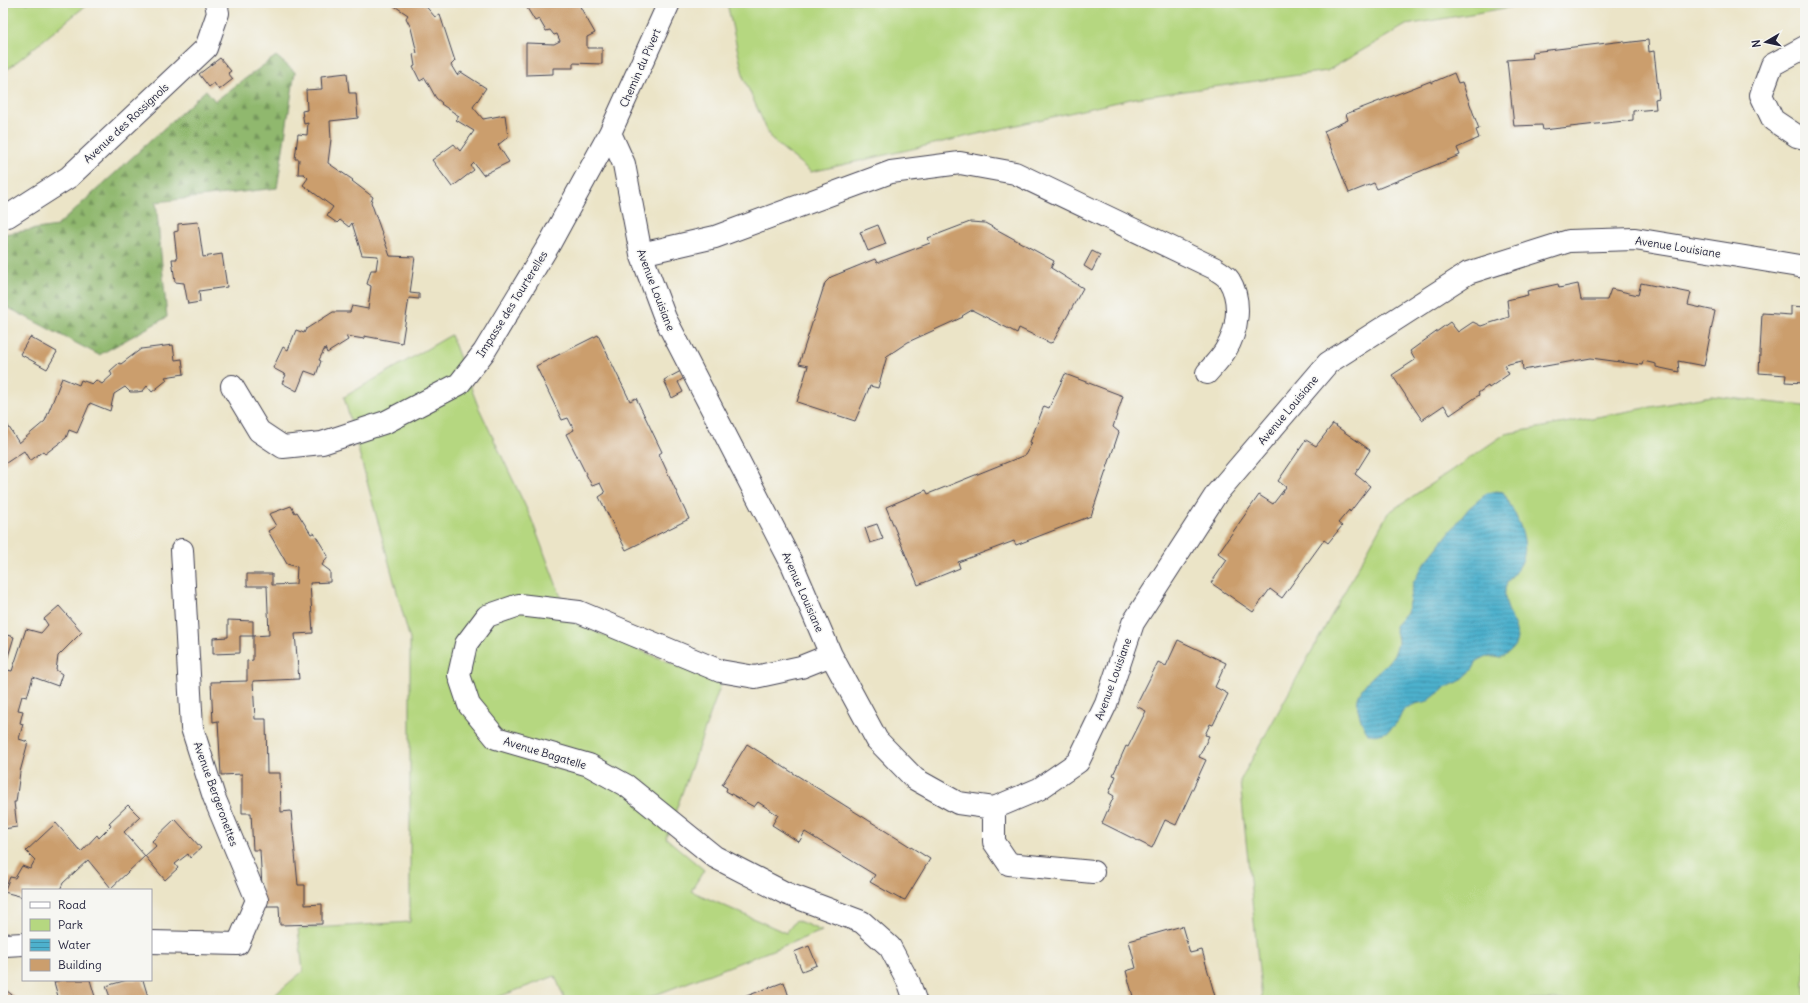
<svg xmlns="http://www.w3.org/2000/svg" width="1808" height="1003" font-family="Delius,sans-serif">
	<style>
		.green { fill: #b5d780; stroke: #6c7c5e }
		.forest { fill: url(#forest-firs); stroke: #596d54 }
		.water { fill: url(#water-rules); stroke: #386a84 }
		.building { fill: #cb9e6d }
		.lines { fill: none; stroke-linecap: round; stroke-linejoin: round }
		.street-casing { stroke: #403f50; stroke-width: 24 }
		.street { stroke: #fff; stroke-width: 22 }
		.labels { text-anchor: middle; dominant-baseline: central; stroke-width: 3; stroke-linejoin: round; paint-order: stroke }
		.street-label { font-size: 11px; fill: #22223b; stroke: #f6f6f2 }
	</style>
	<defs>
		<pattern id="forest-firs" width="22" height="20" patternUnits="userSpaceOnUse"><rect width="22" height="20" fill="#90b86e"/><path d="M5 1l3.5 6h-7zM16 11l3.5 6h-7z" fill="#75955c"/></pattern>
		<pattern id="water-rules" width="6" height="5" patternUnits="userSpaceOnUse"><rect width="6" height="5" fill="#4eb1cd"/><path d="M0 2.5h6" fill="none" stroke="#4090a8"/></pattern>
	</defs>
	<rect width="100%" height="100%" fill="#f6f6f2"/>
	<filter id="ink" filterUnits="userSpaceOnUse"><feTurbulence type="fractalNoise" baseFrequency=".025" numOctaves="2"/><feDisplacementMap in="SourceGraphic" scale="8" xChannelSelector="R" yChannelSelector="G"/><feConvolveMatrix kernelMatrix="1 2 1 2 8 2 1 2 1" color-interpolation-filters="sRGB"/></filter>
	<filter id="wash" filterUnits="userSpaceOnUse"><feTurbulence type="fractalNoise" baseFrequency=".012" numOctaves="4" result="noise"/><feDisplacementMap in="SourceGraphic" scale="16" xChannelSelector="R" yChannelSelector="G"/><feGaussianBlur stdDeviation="0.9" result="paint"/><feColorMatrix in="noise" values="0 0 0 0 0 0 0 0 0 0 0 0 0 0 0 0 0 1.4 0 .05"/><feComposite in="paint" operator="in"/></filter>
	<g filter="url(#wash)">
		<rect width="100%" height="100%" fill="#ebe4c7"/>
		<!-- green -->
		<path class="green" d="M3,3H89L3,73Z
			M727,3H1549L1523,5L1406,25L1327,71L1135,98L811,172L771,139L744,79Z
			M451,335L478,406L531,518L570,621L721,684L666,838L704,870L691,891L786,933L796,920L822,931L642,1000H565L555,976L490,1000H271V998L303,971L298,929L410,922V640L344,397Z
			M1711,396L1805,406V1000H1262L1240,781L1388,513L1505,434Z"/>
		<!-- forest -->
		<path class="forest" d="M276,56L295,72L277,188L156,202L167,317L99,355L3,305V234L57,226L206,90L215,101Z"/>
		<!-- water -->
		<path class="water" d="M1496,491L1503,492L1505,495C1516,516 1534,545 1519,567C1514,574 1505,582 1505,591C1503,619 1536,638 1500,658L1487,656L1477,661L1473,669L1460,681L1445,688L1428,701L1415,704L1406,708C1402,711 1401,715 1399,719C1393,730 1381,737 1368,734C1364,728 1361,721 1359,714C1349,681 1390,672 1397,647C1400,640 1395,633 1395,626L1407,612L1413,583L1424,564L1469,508L1487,493Z"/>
		<g id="blocks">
			<!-- building -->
			<path class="building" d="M395,3H423L435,17L440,15L455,61L451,65L457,75L461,72L486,88L473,107L483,119L505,115L508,137L498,145L509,162L483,175L474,163L471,166L474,170L452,187L432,160L454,144L460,151L474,131L456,120L459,116L441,104L442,103L436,98L425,78L420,81L413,67L415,66L413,54L417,53L411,28L406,18L408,15L393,5Z
				M524,3H578L595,33L587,37V48H602V64L573,63V68H553V74L526,75V43L554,44L560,41L557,34L554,35L550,30L546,31L539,19L535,21Z
				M1648,40L1649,52L1654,51L1659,98L1655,99L1656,109L1633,111V120L1543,130L1542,125L1514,126L1507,60L1533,58L1532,52L1624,41V43Z
				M220,58L231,71L228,73L233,79L219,90L214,83L209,87L199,74Z
				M347,73L349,93H356L358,118L330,121L331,139L328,163L353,180L352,181L373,197L371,202L390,256L415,257L410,293L419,294V299L409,298L402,343L364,336V339L346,336L348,340L327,353L325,348L319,360L321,361L316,375L305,371L297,391L282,383L286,375L273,368L283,347L288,350L296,330L304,333L306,329L333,312H350L352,306L368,309L371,286L367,284L371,270H376L378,256L362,255L352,223L349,227L340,220L337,223L327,216L333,207L303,185L308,178L304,174H298L299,159H295L298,134L307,135L308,123L304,124L302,111L307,110L306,90L322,89L321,76Z
				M1454,73L1458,83L1462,82L1479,129L1476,130L1479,138L1457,148L1460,155L1377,189L1374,183L1349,193L1324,131L1348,120L1346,114L1431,81V83Z
				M198,222L203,257L222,254L227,287L199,291L200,302L188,304L184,283L175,282L172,259H177L174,232L178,231V224Z
				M970,222L985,223L1054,261L1051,268L1083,288L1053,342L1050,343L1019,328L1017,333L972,310L962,316L963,317L908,342L887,356L878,388L870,386L855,421L797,402L808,366L799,364L825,283L831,277L875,259L877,263L930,243L928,238Z
				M878,225L886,244L868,251L860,232Z
				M1092,251L1100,255L1092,271L1084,266Z
				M1641,283L1691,293L1688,305L1715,311L1704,366L1678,361L1679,372L1656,367V364L1643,361L1642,365L1591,358L1523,370L1522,361L1504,365L1509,374L1489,388L1488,386L1478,393L1479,395L1450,415L1444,405L1422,420L1392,375L1415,360L1410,351L1450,322L1458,332L1473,322L1481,326L1509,317L1507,300L1528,295L1527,291L1558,284L1559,288L1578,284L1581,300H1607L1611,289L1638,295Z
				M1791,306L1805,307V383L1785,382L1786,375L1759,373L1762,313L1791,315Z
				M598,335L630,401L636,398L662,452L659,454L689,519L626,550L599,497L605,493L600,483L592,486L566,434L574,430L568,418L562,420L536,366Z
				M30,337L57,352L47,369L20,354Z
				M173,345L175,360L182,359L184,374L165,377L167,380L152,392L147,386L143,391L137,392H130L125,387L114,394L110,411L90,403L77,433L69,430L66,438L45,454L43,451L30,461L24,451L3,465V418L19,443L45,421L62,378L79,385L81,380L92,384L96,380L102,384L112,375L110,371L119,363L121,364L141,349Z
				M681,371L684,378L678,382L683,392L672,398L664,380Z
				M1065,374L1123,396L1113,427L1119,432L1091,516L1016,545L1014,541L958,562L960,568L918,585L886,507L926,490L928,494L1025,455L1032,443L1030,442L1044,406L1049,408Z
				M1333,424L1370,450L1355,474L1370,486L1350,512L1349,510L1338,523L1342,526L1328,543L1324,540L1282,598L1270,589L1253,612L1211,583L1227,560L1218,553L1259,495L1273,504L1286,487L1278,481L1306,440L1316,446Z
				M291,506L295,513L297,512L311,534L314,533L328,556L322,565L330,571V582L310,583L313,633L295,634L299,679L253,681L255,719H266L267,773H280L281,812L291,811L298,885H305V905L322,904V924L280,925L279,906H263L260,850H253L251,813H242V774L221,775L218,721L213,722L211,682L247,681V661L253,660V636H240V653L213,654V638L228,637V620L253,621V636L269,635L267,586H247V574H272V585L296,584L297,567L287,564L268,531L276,526L269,514Z
				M877,524L883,539L870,543L865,528Z
				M59,606L82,632L58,656L56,670L62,674L58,686L33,677L27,697L22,696L18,710L23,711L20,723L23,724L19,739L28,742L20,772L16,802H14L17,827L3,829V669L12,671L26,629L41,633L48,625L44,619Z
				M3,634L14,637L6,663L3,662Z
				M1178,640L1226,663L1215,687L1228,694L1213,725L1210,724L1205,735L1209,736L1199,757L1206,760L1176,825L1165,820L1152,848L1102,823L1114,796L1109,793L1116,776L1113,775L1126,746L1128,747L1146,711L1136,706L1158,662L1166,666Z
				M747,744L930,859L905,900L900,898V899L870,882L875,875L805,832L799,842L772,825L778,815L758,802L754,807L726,791L727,788L722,785Z
				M128,805L140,817L124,832L145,856L156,846L152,841L175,819L201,848L190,858L188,854L175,864L178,868L165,880L145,856L111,888L88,860L63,883L60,890H23V897L4,892L10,877L15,878L22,866L30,869L35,860L26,851L56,823L81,852L97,835L99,838L111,826L109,823Z
				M1182,926L1190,953L1202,950L1216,1000H1134L1126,971L1136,968L1129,941Z
				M809,946L817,965L802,971L794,952Z
				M62,980H90L96,1000H59L54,982Z
				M127,980H143L149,1000H111L106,986Z
				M784,982L790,1000H736Z
				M3,988L19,1000H3Z"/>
		</g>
	</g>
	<g filter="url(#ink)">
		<use href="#blocks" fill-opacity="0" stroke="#403f50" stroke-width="1"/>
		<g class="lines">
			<!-- street casing -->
			<g class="street-casing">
				<path id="street" d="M1805,47L1772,65L1761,95L1773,120L1797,136L1805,138
					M610,133L624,164L641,254L665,318L792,564L831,655L877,740L915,779L958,803L994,808L1039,789L1078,762L1106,704L1133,623L1217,493L1328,363L1468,273L1569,241L1635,239L1805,267
					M3,217L8,216L69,177L206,48L218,13L216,3
					M641,254L715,237L891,172L960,163L1015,173L1214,268C1219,272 1226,275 1229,280C1242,301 1238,331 1225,351C1220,359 1213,366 1207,373
					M232,386L259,431L283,447L322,443L386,422L459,384L484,352L550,243L610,133L669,3
					M831,655L801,667L755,677L720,671L579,612L519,605L487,616L466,644L459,675L469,705L496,738L589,765L627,786L715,857L785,893L862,922L890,947L909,983L915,1000
					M994,808V842L1009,864L1093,872
					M151,942L238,944L257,900L214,797L192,728L182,550
					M3,944L5,945L23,944"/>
			</g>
			<!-- street -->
			<use href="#street" class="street"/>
		</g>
	</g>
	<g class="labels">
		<!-- street labels -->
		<g class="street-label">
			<text transform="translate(640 68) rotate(-66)">Chemin du Pivert</text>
			<text transform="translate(126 123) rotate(-43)">Avenue des Rossignols</text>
			<text transform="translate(1678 247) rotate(9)">Avenue Louisiane</text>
			<text transform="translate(656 290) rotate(69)">Avenue Louisiane</text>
			<text transform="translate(512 304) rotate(-58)">Impasse des Tourterelles</text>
			<text transform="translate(1288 410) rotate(-50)">Avenue Louisiane</text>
			<text transform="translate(803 592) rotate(66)">Avenue Louisiane</text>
			<text transform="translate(1113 679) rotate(-70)">Avenue Louisiane</text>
			<text transform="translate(545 753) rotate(17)">Avenue Bagatelle</text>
			<text transform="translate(216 794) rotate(70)">Avenue Bergeronettes</text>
		</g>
	</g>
	<!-- margin -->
	<rect width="1808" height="1003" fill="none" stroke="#f6f6f2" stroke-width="16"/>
	<!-- legend -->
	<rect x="22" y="889" width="130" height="92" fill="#f6f6f2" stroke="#a1a1a9"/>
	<rect x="30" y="902" width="20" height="6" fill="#ffffff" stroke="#a1a1a9"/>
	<text x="58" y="909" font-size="12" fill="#22223b">Road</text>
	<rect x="30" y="919" width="20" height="12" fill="#b5d780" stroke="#a1a1a9"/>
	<text x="58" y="929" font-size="12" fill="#22223b">Park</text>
	<rect x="30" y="939" width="20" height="12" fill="url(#water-rules)" stroke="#a1a1a9"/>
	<text x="58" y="949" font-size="12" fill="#22223b">Water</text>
	<rect x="30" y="959" width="20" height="12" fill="#cb9e6d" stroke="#a1a1a9"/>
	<text x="58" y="969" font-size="12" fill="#22223b">Building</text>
	<!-- north arrow -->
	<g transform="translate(1766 42) rotate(261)" stroke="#f6f6f2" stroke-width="3" paint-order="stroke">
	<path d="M0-3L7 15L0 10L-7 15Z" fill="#22223b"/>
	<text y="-6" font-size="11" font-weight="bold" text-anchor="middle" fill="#22223b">N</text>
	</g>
</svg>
